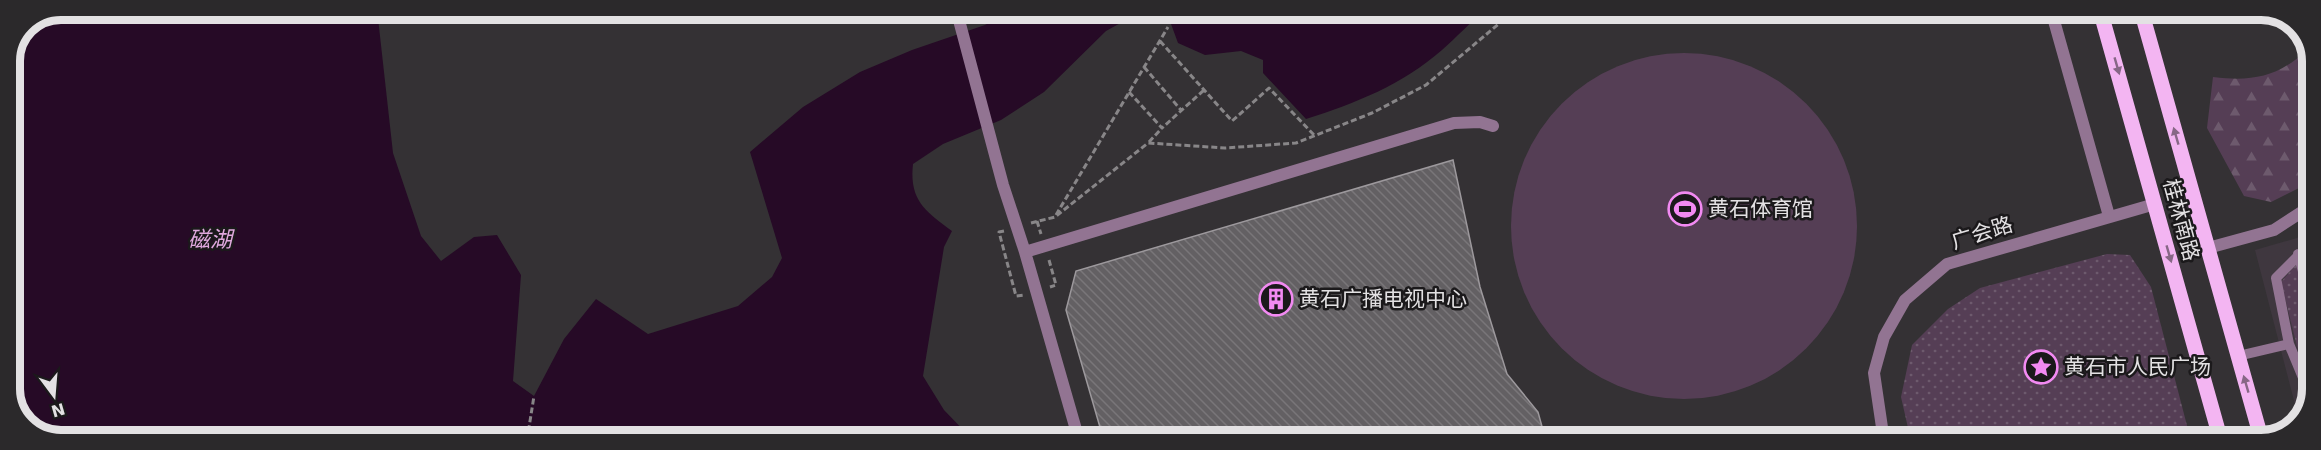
<svg xmlns="http://www.w3.org/2000/svg" width="2321" height="450" font-family="'DejaVu Sans','Noto Sans SC',sans-serif">
	<style>
		.built { fill: #3f373f }
		.grass { fill: url(#grass-dots) }
		.forest { fill: url(#forest-firs) }
		.pitch { fill: #553e55 }
		.water { fill: #260a26 }
		.building { fill: url(#building-back-hatch); stroke: #9d999d; stroke-width: 1.5 }
		.lines { fill: none; stroke-linecap: round; stroke-linejoin: round }
		.path { stroke: #888688; stroke-width: 3; stroke-dasharray: 6 3; stroke-linecap: butt }
		.service { stroke: #927492; stroke-width: 10 }
		.minor { stroke: #927492; stroke-width: 12 }
		.tertiary { stroke: #927492; stroke-width: 12 }
		.primary { stroke: #f3b5f2; stroke-width: 15 }
		.oneway { fill: #876786 }
		.labels { text-anchor: middle; dominant-baseline: central; stroke-width: 5; stroke-linejoin: round; paint-order: stroke }
		.poi-label { font-size: 21px; fill: #e3e1e3; stroke: #1b191b; text-anchor: start }
		.street-label { font-size: 21px; fill: #e3e1e3; stroke: #1b191b }
		.water-label { font-size: 22px; font-style: italic; fill: #e0a9de; stroke: #1b191b }
		.rim { fill: none; stroke: #e3e1e3; stroke-width: 8 }
	</style>
	<defs>
		<pattern id="grass-dots" width="8" height="8" patternUnits="userSpaceOnUse" patternTransform="scale(1.5)"><rect width="8" height="8" fill="#553e55"/><path d="M2 2h.1M6 6h.1" fill="none" stroke="#6d5a6d" stroke-width="1.8" stroke-linecap="round"/></pattern>
		<pattern id="forest-firs" width="22" height="20" patternUnits="userSpaceOnUse" patternTransform="scale(1.5)"><rect width="22" height="20" fill="#553e55"/><path d="M5 1l3.5 6h-7zM16 11l3.5 6h-7z" fill="#6d5a6d"/></pattern>
		<pattern id="building-back-hatch" width="6" height="6" patternUnits="userSpaceOnUse" patternTransform="scale(1.5)"><rect width="6" height="6" fill="#636063"/><path d="M-1 5l2 2M0 0l6 6M5-1l2 2" fill="none" stroke="#797679"/></pattern>
	</defs>
	<rect width="100%" height="100%" fill="#343134"/>
	<!-- built -->
	<path class="built" d="M2311,226V399L2299,420L2255,250L2297,238Z"/>
	<!-- grass -->
	<path class="grass" d="M2107,254L2130,255L2151,287L2191,441H1911L1901,397L1912,345L1948,309L1980,288Z
		M2296,265L2311,320V381L2297,346L2281,282Z"/>
	<!-- forest -->
	<path class="forest" d="M2309,48L2312,54L2311,182L2271,202L2244,196L2207,128L2213,77C2253,82 2279,77 2309,48Z"/>
	<!-- pitch -->
	<path class="pitch" d="M1511 226a173 173 0 1 1 346 0a173 173 0 1 1-346 0Z"/>
	<!-- water -->
	<path class="water" d="M61,9H377L393,153L421,236L441,261L474,237L497,235L521,275L513,381L534,396L564,339L596,299L648,334L738,306L772,277L782,258L750,152L803,107L860,72L912,50L985,25L1013,9H1146L1106,31L1044,92L1001,120L943,144L913,164C909,200 925,211 952,231L944,247L923,376L944,410L973,440H51L24,426L9,396V60L24,24Z
		M1159,9L1486,10C1470,22 1457,37 1442,50C1402,85 1356,103 1306,119L1263,73V60L1241,51L1205,55L1178,43L1167,13Z"/>
	<!-- building -->
	<path class="building" d="M1453,160L1480,287L1507,374L1538,412L1546,441H1104L1066,310L1076,271Z"/>
	<g class="lines">
		<!-- path -->
		<path class="path" d="M1160,41L1232,121L1269,88L1315,136
			M1144,67L1181,110
			M1129,92L1162,128L1204,90
			M1149,142L1162,128
			M1056,215L1168,27
			M1037,221L1041,234
			M1031,223L1055,217L1148,143L1225,148L1296,143L1372,113L1426,85L1501,22L1531,10
			M1004,231L999,232L1016,296L1024,295
			M1049,260L1056,285L1050,287
			M527,440L534,396"/>
		<!-- service -->
		<path class="service" d="M2298,254L2311,299
			M2238,356L2289,344
			M2311,397L2289,344L2276,278L2311,243"/>
		<!-- minor -->
		<path class="minor" d="M2051,10L2109,216
			M2208,248L2274,230L2311,206"/>
		<!-- tertiary -->
		<path class="tertiary" d="M956,9L1003,185L1025,252L1079,440
			M1025,252L1454,123L1480,122L1493,126
			M1884,441L1874,373L1884,337L1905,300L1947,264L2155,204"/>
		<!-- primary -->
		<path class="primary" d="M2100,10L2221,441
			M2141,10L2262,441"/>
	</g>
	<!-- one-way arrows -->
	<defs><path id="oneway-solid" d="M-6-.8H1V-3.2L6.5 0L1 3.2V.8H-6Z" transform="scale(1.5)"/></defs>
	<g class="oneway">
		<use href="#oneway-solid" transform="translate(2117 66) rotate(74)"/>
		<use href="#oneway-solid" transform="translate(2176 136) rotate(-106)"/>
		<use href="#oneway-solid" transform="translate(2169 254) rotate(74)"/>
		<use href="#oneway-solid" transform="translate(2246 384) rotate(-106)"/>
	</g>
	<!-- icons -->
	<defs>
		<g id="stadium-ring" transform="scale(1.725)"><circle r="9.5" fill="#1b191b" stroke="#f28af2" stroke-width="1.5"/><path d="M0-5a6.5 5 0 1 0 0 10a6.5 5 0 1 0 0-10ZM-3.5-1.8h7v3.6h-7Z" fill="#f28af2"/></g>
		<g id="building-ring" transform="scale(1.725)"><circle r="9.5" fill="#1b191b" stroke="#f28af2" stroke-width="1.5"/><path d="M-4-6H4V6H1V3H-1V6H-4ZM-2.5-4.3h1.7v1.8h-1.7ZM.8-4.3h1.7v1.8H.8ZM-2.5-1h1.7V.8h-1.7ZM.8-1h1.7V.8H.8Z" fill="#f28af2"/></g>
		<g id="sight-ring" transform="scale(1.725)"><circle r="9.5" fill="#1b191b" stroke="#f28af2" stroke-width="1.5"/><path d="M0-6L1.8-2.2L6-1.7L2.9 1.2L3.7 5.4L0 3.3L-3.7 5.4L-2.9 1.2L-6-1.7L-1.8-2.2Z" fill="#f28af2"/></g>
	</defs>
	<g fill-rule="evenodd">
		<use href="#stadium-ring" x="1685" y="209"/>
		<use href="#building-ring" x="1276" y="299"/>
		<use href="#sight-ring" x="2041" y="367"/>
	</g>
	<g class="labels">
		<!-- poi labels -->
		<g class="poi-label">
			<text x="1708" y="209">黄石体育馆</text>
			<text x="1299" y="299">黄石广播电视中心</text>
			<text x="2064" y="367">黄石市人民广场</text>
		</g>
		<!-- street labels -->
		<g class="street-label">
			<text transform="translate(2181 220) rotate(75)">桂林南路</text>
			<text transform="translate(1982 233) rotate(-17)">广会路</text>
		</g>
		<!-- water labels -->
		<g class="water-label">
			<text x="210" y="239">磁湖</text>
		</g>
	</g>
	<!-- crop -->
	<path d="M0 0H2321V450H0ZM61 20H2261A41 41 0 0 1 2302 61V389A41 41 0 0 1 2261 430H61A41 41 0 0 1 20 389V61A41 41 0 0 1 61 20Z" fill="#2b292b" fill-rule="evenodd"/>
	<path class="rim" d="M61 20H2261A41 41 0 0 1 2302 61V389A41 41 0 0 1 2261 430H61A41 41 0 0 1 20 389V61A41 41 0 0 1 61 20Z"/>
	<!-- north arrow -->
	<g transform="translate(54 396) rotate(164)" stroke="#1b191b" stroke-width="4.5" paint-order="stroke">
	<path d="M0-4.5L10 22L0 15L-10 22Z" fill="#e3e1e3"/>
	<text y="-9" font-size="16" font-weight="bold" text-anchor="middle" fill="#e3e1e3">N</text>
	</g>
</svg>
